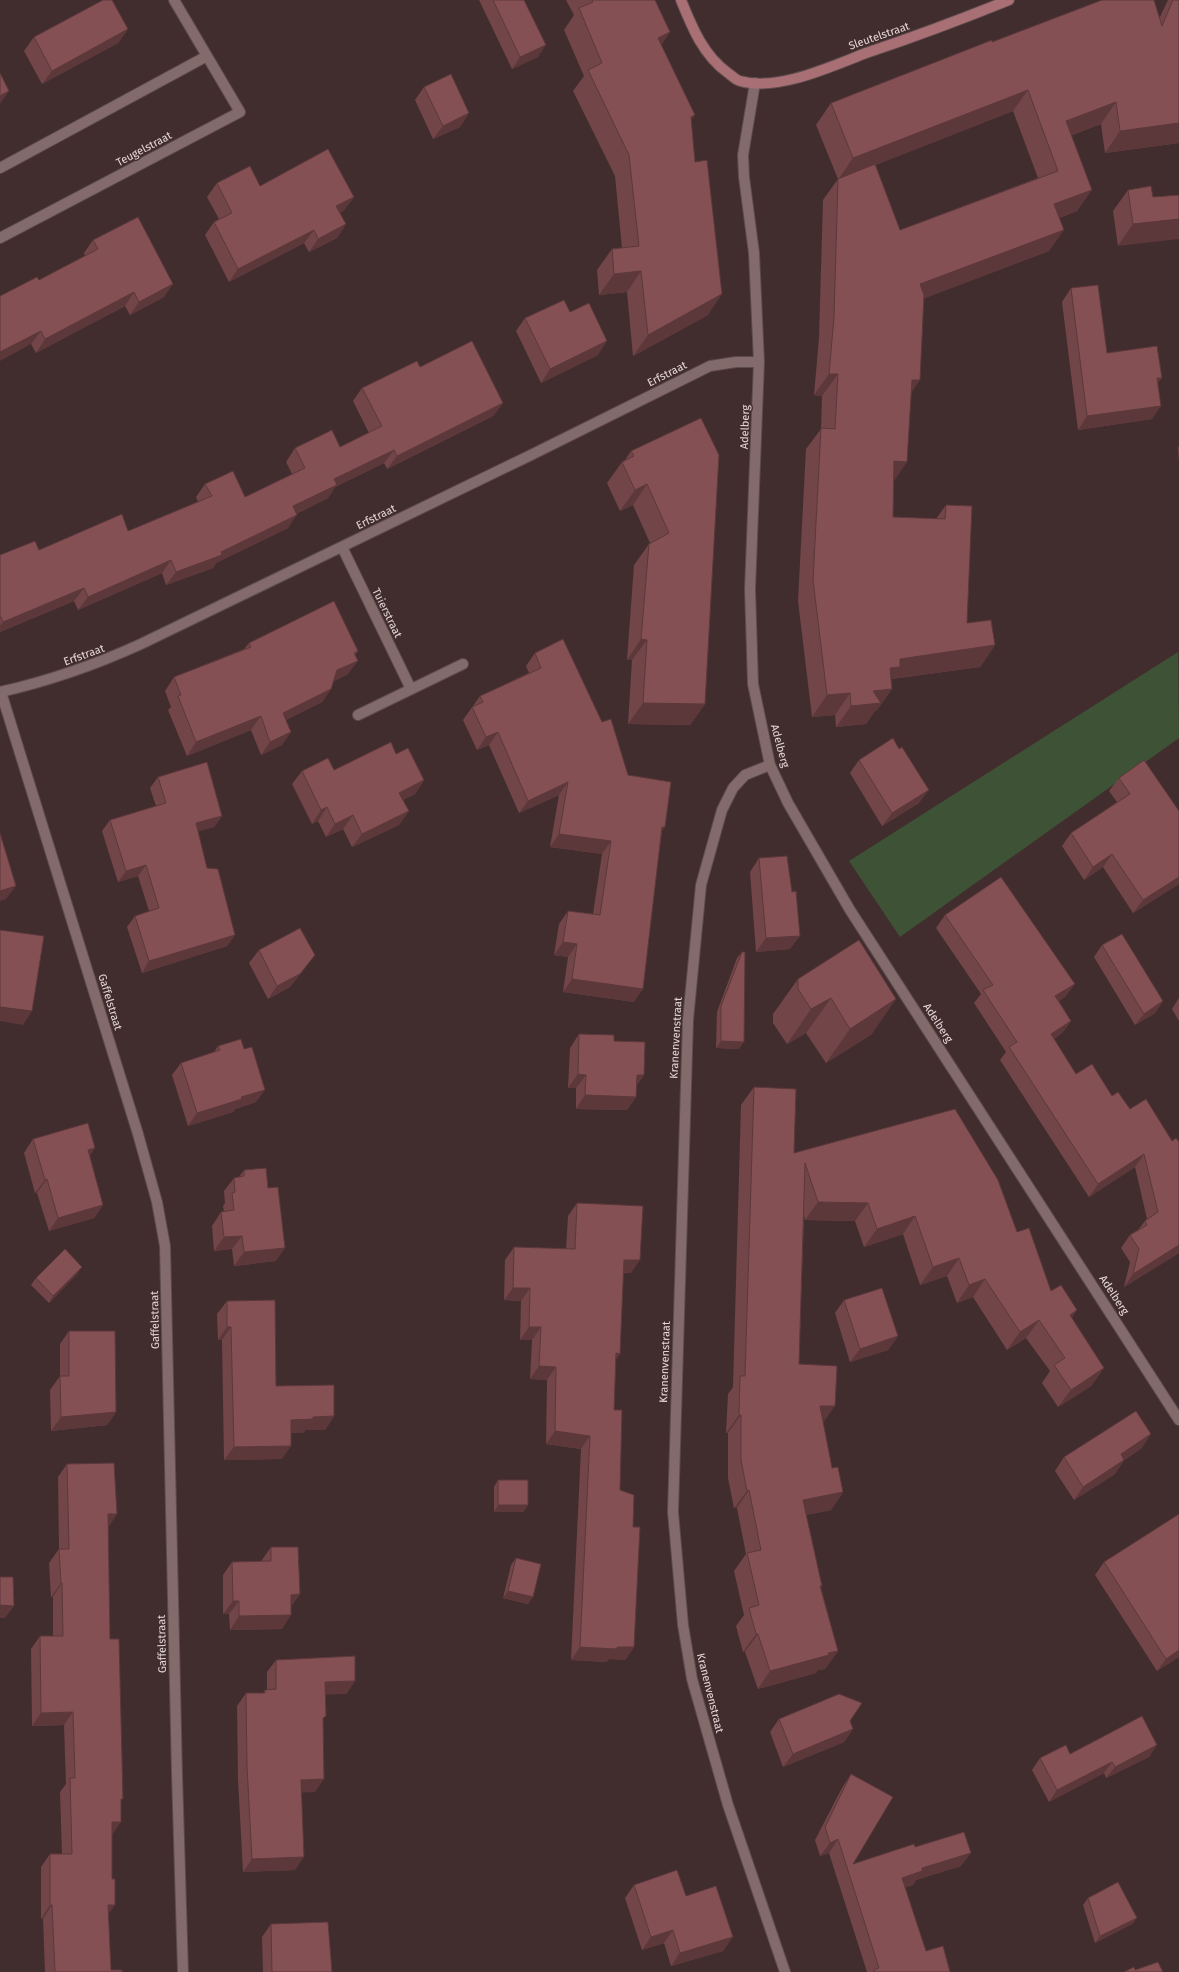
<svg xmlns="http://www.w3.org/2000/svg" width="1179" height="1972" font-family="'Fira Sans',sans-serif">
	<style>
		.green { fill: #3e5235 }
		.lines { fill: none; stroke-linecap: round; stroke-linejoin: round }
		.street-casing { stroke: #5d4b4c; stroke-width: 12 }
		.secondary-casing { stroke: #5d4b4c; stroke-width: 12 }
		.street { stroke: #836b6c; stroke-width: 10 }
		.secondary { stroke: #a86f74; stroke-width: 10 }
		.wall { fill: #724548; fill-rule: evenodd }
		.shaded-wall { fill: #5c383b }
		.building { fill: #845054; stroke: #5c383b }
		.labels { text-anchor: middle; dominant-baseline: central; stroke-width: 3; stroke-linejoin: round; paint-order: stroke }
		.street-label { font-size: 11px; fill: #e5d7d8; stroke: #422d2e }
	</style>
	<rect width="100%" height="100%" fill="#422d2e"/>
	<!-- green -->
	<path class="green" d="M1178,652L1179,738L900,937L849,861Z"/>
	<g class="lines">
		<!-- street casing -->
		<g class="street-casing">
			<path id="street" d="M755,83L743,155L744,177L754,253L759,362L750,589L753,684L770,765L788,803L850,910L1179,1420
				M0,168L207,56L174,0
				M0,238L240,112L207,56
				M342,547L411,689
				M0,692C49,681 95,665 141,644L531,455L710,366L736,362H759
				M1,692L138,1134L157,1202L165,1246L177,1774L183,1972
				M358,715L463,664
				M770,765L745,775L733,788L722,810L701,885L688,1020L673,1512L683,1625L692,1679L728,1805L785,1972"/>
		</g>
		<!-- secondary casing -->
		<g class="secondary-casing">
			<path id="secondary" d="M681,0C692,27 703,55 728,73C732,76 736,80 740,81C777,92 832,66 866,53C914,37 962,19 1009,0"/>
		</g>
		<!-- street -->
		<use href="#street" class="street"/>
		<!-- secondary -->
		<use href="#secondary" class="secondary"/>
	</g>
	<!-- wall -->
	<path class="wall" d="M479,0H524L538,57L512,69Z
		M566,0H655L670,32L661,45L691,120L708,315L633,356L627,292L599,295L597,270L612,249L622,248L615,176L573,91L584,76L564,30L574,15Z
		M1168,0H1179V143L1105,153L1101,124L1072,135L1077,211L1059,218L1049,251L924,298L911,392L894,480L893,517L936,519L946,505L967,623L995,645L980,667L892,679L891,680L892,689L877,710L875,711L866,724L836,727L835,715L812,717L798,601L806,449L821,429L822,396L814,395L819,338L823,200L838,179L816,125L831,103L992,42L1159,19ZM1013,111L1038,178L900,230L875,165Z
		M128,29L118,43L42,84L24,51L34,37Z
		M424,87L469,113L460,127L433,139L415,100Z
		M217,183L260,186L354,197L344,210L340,213L346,224L337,238L309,252L304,243L229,282L205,235L214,222L219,219L207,197Z
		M1128,190L1153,197L1118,246L1113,211Z
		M93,240L164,297L130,315L125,306L36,353L31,344L39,280L85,256L84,253Z
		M1071,288L1107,353L1158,383L1152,419L1078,430L1062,302Z
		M570,312L598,355L541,383L516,331L525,318Z
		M420,367L503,403L493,416L387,469L384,463L335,487L328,498L296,514L288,528L216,563L213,568L166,585L162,573L78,610L74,601L0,632V555L39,550L128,531L198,502L196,497L205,484L245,497L292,474L286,462L295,448L340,447L369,433L353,401L362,388Z
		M701,418L705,704L690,725L628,724L632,660H627L634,565L649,544L650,543L633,505L620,511L607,483L622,462L625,460L631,451Z
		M1179,446V461L1178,448Z
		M249,643L358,651L355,655L348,674L334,681L331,689L322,702L286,720L282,745L261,755L251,730L187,756L168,710L171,707L165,691L174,677L244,649Z
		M535,653L602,722L628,775L662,833L634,1002L563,992L568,957L554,955L559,924L568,911L593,914L602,854L550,847L559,795L519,813L489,745L477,750L463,720L480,696L529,673L526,666Z
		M899,749L919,803L882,826L850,773L859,760Z
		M396,754L424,780L415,794L403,800L409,811L399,825L352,847L343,829L326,837L318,821L312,824L292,784L302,771L334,770Z
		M158,777L222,816L214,827L198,831L207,868L235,935L227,946L142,973L127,927L135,916L149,911L138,876L118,882L102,831L110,820L156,806L150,788Z
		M1119,778L1179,811V884L1133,913L1103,867L1084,880L1062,846L1071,833L1117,802L1109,791Z
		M759,858L790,949L756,952L750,872Z
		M945,915L1066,996L1059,1001L1071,1021L1062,1033L1054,1039L1076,1074L1112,1096L1130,1109L1179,1253L1124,1287L1130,1262L1121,1248L1130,1235L1138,1230L1145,1221L1147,1219L1135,1167L1089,1197L1000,1060L1006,1052L974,1003L981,994L936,928Z
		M859,940L872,1034L826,1063L806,1033L787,1044L773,1023V1014L798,979Z
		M1102,945L1163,1001L1155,1013L1135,1025L1094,957Z
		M259,950L305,968L290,987L268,999L249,963Z
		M742,952L739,1049L716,1048L717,1012L737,958Z
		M1179,998V1021L1172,1009Z
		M579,1034L614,1041L644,1075L637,1085L636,1097L627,1110L576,1109V1088H568L570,1048Z
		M218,1046L256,1102L235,1109L233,1112L188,1126L172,1075L181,1063L214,1052Z
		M754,1087L794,1153L1017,1232L1051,1291L1072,1318L1104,1368L1091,1386L1058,1407L1042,1383L1050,1371L1026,1338L1007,1350L973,1297L957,1303L947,1276L920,1285L903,1234L864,1247L855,1221L805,1220L804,1215L799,1364L823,1423L832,1468L843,1492L831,1510L806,1515L822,1586L821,1588L838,1651L825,1669L818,1670L816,1673L758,1689L745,1652H743L736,1626L744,1615L734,1571L746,1554L737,1508H734L728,1478V1433H726L728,1394L733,1387L741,1105Z
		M33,1139L90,1156L103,1205L94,1218L49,1231L37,1193H35L24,1153Z
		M244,1170L276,1261L234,1266L232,1249L214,1251L212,1226L221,1212H224L223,1206L225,1203L224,1191L234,1178L239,1177Z
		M577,1203L631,1273H623L616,1359L614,1410L620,1490L633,1527L634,1647L625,1660L609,1659L606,1662L571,1660L581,1449L546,1444L547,1380L530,1379L532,1340H520L521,1301L504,1300L505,1260L514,1247L566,1249L568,1216Z
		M78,1273L49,1303L31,1285L36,1278Z
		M844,1300L898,1336L888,1350L850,1362L835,1313Z
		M227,1301L276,1386L334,1416L325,1430H305L304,1433H291L282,1459L224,1460L222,1340H218L217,1314Z
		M69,1331L116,1412L107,1425L51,1431L50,1390L60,1376V1344Z
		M1142,1448L1124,1460L1115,1474L1074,1500L1055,1471L1064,1457Z
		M67,1464L117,1514L108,1527L110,1639L121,1802L112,1835L108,1914L111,1970L122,1972H45L43,1919H41V1867L50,1854H62L60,1792L66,1784L64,1725L32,1726L31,1649L40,1636H53V1597H51L49,1563L59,1549L58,1477Z
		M498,1480L528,1505L523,1512H494V1487Z
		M1179,1514V1657L1157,1671L1095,1575L1104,1562Z
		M271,1547L300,1594L291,1606L282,1629L230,1630L229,1614H223V1575L232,1562L262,1561V1560Z
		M516,1558L528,1604L503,1598L511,1565Z
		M276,1660L355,1681L346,1694H325L323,1719L315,1792H302L295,1870L243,1872L238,1779L237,1706L246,1693H263L265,1690H267V1672Z
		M779,1719L850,1721L853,1729L844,1742L783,1767L770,1732Z
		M1070,1754L1149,1757L1106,1778L1104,1773L1049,1802L1032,1770L1040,1758Z
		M851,1774L853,1864L915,1847L961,1866L916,1880L913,1885L905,1887L926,1951L950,1972H867L829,1853L820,1856L815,1840L842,1788Z
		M634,1885L686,1896L723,1951L671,1966L664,1943L642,1950L625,1898Z
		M1088,1898L1137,1918L1132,1924L1095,1943L1083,1905Z
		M271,1924L332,1972H263L262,1937Z"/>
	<!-- shaded-wall -->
	<path class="shaded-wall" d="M128,29L118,43L42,84L52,71Z
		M670,32L655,54L658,38Z
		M546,45L538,57L512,69L520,57Z
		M1028,90L1013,111L838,180L853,158Z
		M9,91L0,104V96Z
		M1116,102L1101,124L1051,142L1066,121Z
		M469,113L460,127L433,139L443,126Z
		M695,115L680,136L691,117Z
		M1179,123V143L1105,153L1120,131Z
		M1092,190L1077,211L1039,225L1054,204Z
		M354,197L344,210L327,220L336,206Z
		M1179,219V239L1118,246L1133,224Z
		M346,224L337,238L309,252L318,239Z
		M314,230L304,243L229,282L238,269Z
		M1064,230L1049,251L905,306L920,284Z
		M641,271L627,292L599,295L614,274Z
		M173,284L164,297L130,315L139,302Z
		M134,292L125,306L36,353L45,339Z
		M722,294L708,315L633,356L648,335Z
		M41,331L31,344L0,361V352Z
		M607,341L598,355L541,383L550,369Z
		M829,374H838L822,396L814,395Z
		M1157,378H1162L1152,391Z
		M912,380H920L905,402Z
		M503,403L493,416L387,469L397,456Z
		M1161,406L1152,419L1078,430L1087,416Z
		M394,450L384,463L335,487L328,498L283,520L293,506L334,479Z
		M894,461L907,462L892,484Z
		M647,484L633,505L620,511L635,490Z
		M297,515L288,528L216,563L213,568L166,585L176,572L221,552Z
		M171,560L162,573L78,610L88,597Z
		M84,588L74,601L0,632V626L3,622Z
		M641,639L647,640L632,660H627Z
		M995,645L980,667L892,679L885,689L890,668L900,659Z
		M358,661L348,674L328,684L337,670Z
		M331,689L322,702L274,726L283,713Z
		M892,689L877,710L875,711L866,724L836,727L851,706L873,691Z
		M850,693L835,715L812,717L827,695Z
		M643,703L705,704L690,725L628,724Z
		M261,716L251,730L187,756L196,742Z
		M291,732L282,745L261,755L270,742Z
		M498,732L489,745L477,750L486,737Z
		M424,780L415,794L390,806L399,793Z
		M568,782L559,795L519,813L528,801Z
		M929,790L919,803L882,826L892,813Z
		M327,807L318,821L312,824L321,810Z
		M409,811L399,825L352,847L362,834Z
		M353,815L343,829L326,837L335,824Z
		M222,816L214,827L188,834L196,823Z
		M662,827H665L656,840Z
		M559,834L611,841L602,854L550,847Z
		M1112,854L1103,867L1084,880L1093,867Z
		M146,865L138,876L118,882L126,871Z
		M1179,877V884L1133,913L1143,900Z
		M16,886L6,899L0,901V891Z
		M235,935L227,946L142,973L149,961Z
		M800,936L790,949L756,952L766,938Z
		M563,942L577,944L568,957L554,955Z
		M315,955L305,968L290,987L268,999L277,986Z
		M572,979L643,989L634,1002L563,992Z
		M1075,984L1066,996L1046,1009L1055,996Z
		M831,998L806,1033L787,1044L811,1009Z
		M896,999L872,1034L826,1063L850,1029Z
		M1163,1001L1155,1013L1135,1025L1144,1014Z
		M0,1007L32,1011L23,1025L0,1021Z
		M1071,1021L1062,1033L1042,1047L1051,1034Z
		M721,1041L744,1042L739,1049L716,1048Z
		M578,1074L586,1075L576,1088H568Z
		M637,1075H644L635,1088Z
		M265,1090L256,1102L235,1109L233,1112L188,1126L197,1113L241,1097Z
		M585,1095L636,1097L627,1110L576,1109Z
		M95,1148L86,1162L88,1150Z
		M1144,1154L1135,1167L1089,1197L1098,1184Z
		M47,1179L37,1193H35L45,1180Z
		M818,1202L868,1203L855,1221L805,1220Z
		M103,1205L94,1218L49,1231L58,1218Z
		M915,1216L903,1234L864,1247L877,1229Z
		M242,1236L232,1249L214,1251L224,1237Z
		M1179,1245V1253L1124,1287L1133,1274Z
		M285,1248L276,1261L234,1266L244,1252Z
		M959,1258L947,1276L920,1285L933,1267Z
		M624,1260H640L631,1273L615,1272Z
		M82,1267L78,1273L49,1303L53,1296Z
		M985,1279L973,1297L957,1303L969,1285Z
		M513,1288H530L521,1301L504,1300Z
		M1077,1310L1065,1328L1070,1315Z
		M1039,1320L1026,1338L1007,1350L1020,1332Z
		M227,1327H231L222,1340H218Z
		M529,1327H541L532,1340H520Z
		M898,1336L888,1350L850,1362L860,1349Z
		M616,1353L620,1354L611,1367Z
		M539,1366L556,1367L547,1380L530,1379Z
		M1104,1368L1091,1386L1058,1407L1071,1390Z
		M820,1406H835L822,1424Z
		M116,1412L107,1425L51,1431L61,1417Z
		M739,1415H741L728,1433H726Z
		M334,1416L325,1430H305L304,1433H281L291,1420L313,1417Z
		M555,1431L590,1436L581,1449L546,1444Z
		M1151,1434L1142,1448L1112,1467L1121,1454Z
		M291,1446L282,1459L224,1460L234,1447Z
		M1124,1460L1115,1474L1074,1500L1083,1487Z
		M749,1490L737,1508H734L747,1491Z
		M843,1492L831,1510L790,1518L803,1500Z
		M498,1505H528L523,1512H494Z
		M108,1514H117L108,1527Z
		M61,1583H62L53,1597H51Z
		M508,1591L533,1597L528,1604L503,1598Z
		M300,1594L290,1607L291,1595Z
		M233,1601H239L229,1614H223Z
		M0,1605L14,1606L5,1618H0Z
		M291,1615L282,1629L230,1630L239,1616Z
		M756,1634H758L745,1652H743Z
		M580,1647H634L625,1660L609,1659L606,1662L571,1660Z
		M1179,1650V1657L1157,1671L1166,1659Z
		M838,1651L825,1669L818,1670L816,1673L758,1689L770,1671Z
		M355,1681L346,1694L316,1695L325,1682Z
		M73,1712L64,1725L32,1726L41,1713Z
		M853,1729L844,1742L783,1767L793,1754Z
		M1157,1745L1149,1757L1106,1778L1115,1767Z
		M1112,1762L1104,1773L1049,1802L1057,1790Z
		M324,1779L315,1792L292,1793L301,1780Z
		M112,1822H121L112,1835Z
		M838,1839L829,1853L820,1856L830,1843Z
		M971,1853L961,1866L916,1880L913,1885L893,1891L902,1878L922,1868Z
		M304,1857L295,1870L243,1872L252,1859Z
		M50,1905H52L43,1919H41Z
		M108,1905H115L106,1918Z
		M1137,1918L1132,1924L1095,1943L1100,1936Z
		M673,1930L664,1943L642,1950L651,1937Z
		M733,1937L723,1951L671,1966L680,1953Z"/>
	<!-- building -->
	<path class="building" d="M103,0H112L128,29L52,71L34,37Z
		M493,0H524L546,45L520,57Z
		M592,0H655L670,32L658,38L695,115L691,117L695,162L707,160L722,294L648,335L641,271L614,274L612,249L639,246L629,155L588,70L602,63L579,8L593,2Z
		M1102,0H1154L1162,26L1173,0H1179V123L1120,131L1116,102L1066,121L1092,190L1054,204L1064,230L920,284L924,295L920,380H912L907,462L894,461L893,517L945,519L946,505L972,506L967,623L991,620L995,645L900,659V667L890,668L892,689L873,691L881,703L851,706L850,693L827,695L813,580L821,428L835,429L838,374H829L834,317L838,179L875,164L900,230L1058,171L1028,90L853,158L831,103L992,40V42Z
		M0,73L9,91L0,96Z
		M451,74L469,113L443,126L424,87Z
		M328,149L354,197L336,206L346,224L318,239L314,230L238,269L214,222L232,213L217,183L250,166L260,186Z
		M1151,186L1153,197L1179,195V219L1133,224L1128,190Z
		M138,217L173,284L139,302L134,292L45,339L41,331L0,352V296L37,277L39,280L98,249L93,240Z
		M1098,285L1107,353L1157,346L1162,378H1157L1161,406L1087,416L1071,288Z
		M564,300L570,312L589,303L607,341L550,369L525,318Z
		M472,341L503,403L397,456L394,450L334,479L337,485L293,506L297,515L221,552L222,555L176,572L171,560L88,597L84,588L3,622L1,617H0V555L35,541L39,550L122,514L128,531L212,496L205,484L233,471L245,497L305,468L295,448L332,430L340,447L382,426L362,388L417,361L420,367Z
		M701,418L719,455L705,704L643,703L647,640L641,639L649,544L669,533L647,484L635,490L622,462L634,456L631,451Z
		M334,601L358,651L354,653L358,661L337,670L331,689L283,713L291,732L270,742L261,716L196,742L178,696L181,695L174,677L251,647L249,643Z
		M563,639L602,722L611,719L628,775L671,782L665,827H662L643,989L572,979L577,944L563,942L568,911L600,915L611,841L559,834L568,782L528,801L498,732L486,737L472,707L483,702L480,696L541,668L535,653Z
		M893,738L899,749L902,747L929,790L892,813L859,760Z
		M391,742L396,754L408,748L424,780L399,793L409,811L362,834L353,815L335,824L327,807L321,810L302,771L328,758L334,770Z
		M1144,760L1179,811V877L1143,900L1112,854L1093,867L1071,833L1130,794L1119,778Z
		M207,762L222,816L196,823L207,868L218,869L235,935L149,961L135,916L159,908L146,865L126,871L110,820L166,803L158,777Z
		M0,833L16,886L0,891Z
		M787,856L792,892L796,891L800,936L766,938L759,858Z
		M1001,877L1075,984L1055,996L1071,1021L1051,1034L1076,1074L1092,1064L1112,1096L1118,1092L1130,1109L1146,1099L1172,1141L1176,1138L1179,1142V1245L1133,1274L1139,1249L1130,1235L1147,1225L1145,1221L1158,1212L1144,1154L1098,1184L1009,1047L1017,1042L983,990L993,985L945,915Z
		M300,928L315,955L300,974L277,986L259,950Z
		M0,930L44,936L32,1011L0,1007Z
		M1122,934L1163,1001L1144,1014L1102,945Z
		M859,940L896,999L850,1029L831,998L811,1009L798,989V979Z
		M742,952H745L744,1042L721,1041V1006Z
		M579,1034L614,1035V1041L645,1042L644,1075H637L636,1097L585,1095L586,1075L578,1074Z
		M241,1039L244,1049L252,1047L265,1090L241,1097L242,1099L197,1113L181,1063L220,1050L218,1046Z
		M754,1087L796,1089L794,1153L955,1109L998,1180L1017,1232L1029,1228L1051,1291L1061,1285L1077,1310L1070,1315L1104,1368L1071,1390L1054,1365L1065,1358L1039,1320L1020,1332L985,1279L969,1285L959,1258L933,1267L915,1216L877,1229L868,1203L818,1202L805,1163L799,1364L837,1366L835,1406H820L832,1468L838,1467L843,1492L803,1500L822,1586H820L838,1651L828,1653L829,1655L770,1671L758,1634H756L749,1608L759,1605L747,1553L761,1550L749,1490L747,1491L741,1460V1415H739L740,1376H745Z
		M88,1123L95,1148L88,1150L103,1205L58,1218L47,1179L45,1180L33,1139Z
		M266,1168L268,1188L278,1187L285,1248L244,1252L242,1236L224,1237L221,1212L234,1210L232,1193L235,1192L234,1178L244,1176V1170Z
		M577,1203L643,1206L640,1260H624L620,1354L616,1353L614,1410H622L620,1490L634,1495L633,1527H640L634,1647H618L615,1649L580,1647L590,1436L555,1431L556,1367L539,1366L541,1327H529L530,1288H513L514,1247L575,1249Z
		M65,1249L82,1267L53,1296L36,1278Z
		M882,1288L898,1336L860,1349L844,1300Z
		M275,1300L276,1386L334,1385V1416L313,1417V1419L291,1420V1446L234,1447L231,1327H227V1301Z
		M69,1331H115L116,1412L61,1417L60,1376H69Z
		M1136,1411L1151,1434L1121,1454L1124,1460L1083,1487L1064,1457Z
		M114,1463L117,1514H108L110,1639H119L123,1799H121V1822H112V1879H115V1905H108L111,1970H122V1972H55L52,1905H50V1854H72L70,1778H75L73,1712L41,1713L40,1636H63L62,1583H61L59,1549H69L67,1464Z
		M498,1480H528V1505H498Z
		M1179,1514V1650L1166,1659L1104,1562Z
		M271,1547H298L300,1594L291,1595V1615L239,1616V1601H233L232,1562L271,1561Z
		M516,1558L541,1564L533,1597L508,1591Z
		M0,1577H13L14,1606L0,1605Z
		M355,1656V1681L325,1682L326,1716L323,1718L324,1779L301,1780L304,1857L252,1859L247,1766L246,1693H265V1690L276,1689V1660Z
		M839,1694L862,1703L850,1721L853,1729L793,1754L779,1719Z
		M1142,1716L1157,1745L1115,1767L1112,1762L1057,1790L1040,1758L1066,1745L1070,1754Z
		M851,1774L893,1797L853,1864L914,1844L915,1847L964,1832L971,1853L922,1868V1871L902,1878L926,1951L943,1946L950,1972H874V1970L879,1968L838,1839L830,1843L825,1827Z
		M677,1870L686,1896L716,1886L733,1937L680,1953L673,1930L651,1937L634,1885Z
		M1118,1882L1137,1918L1100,1936L1088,1898Z
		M328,1922L332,1972H272L271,1924Z
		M1158,1962L1163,1972H1124L1134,1967L1135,1970Z"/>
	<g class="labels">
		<!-- street labels -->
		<g class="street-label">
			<text transform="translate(879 36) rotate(-19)">Sleutelstraat</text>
			<text transform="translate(144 149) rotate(-28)">Teugelstraat</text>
			<text transform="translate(667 374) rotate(-27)">Erfstraat</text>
			<text transform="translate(745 427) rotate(-88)">Adelberg</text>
			<text transform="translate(376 517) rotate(-26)">Erfstraat</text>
			<text transform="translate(387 613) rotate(64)">Tuierstraat</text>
			<text transform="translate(84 655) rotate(-20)">Erfstraat</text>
			<text transform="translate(780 746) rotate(75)">Adelberg</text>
			<text transform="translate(110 1002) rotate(73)">Gaffelstraat</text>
			<text transform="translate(938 1023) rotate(57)">Adelberg</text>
			<text transform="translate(676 1038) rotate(-87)">Kranenvenstraat</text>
			<text transform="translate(1114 1295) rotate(57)">Adelberg</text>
			<text transform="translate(155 1320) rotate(-91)">Gaffelstraat</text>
			<text transform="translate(665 1362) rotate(-88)">Kranenvenstraat</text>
			<text transform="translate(162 1644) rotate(-91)">Gaffelstraat</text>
			<text transform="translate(710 1693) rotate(76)">Kranenvenstraat</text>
		</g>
	</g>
</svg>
